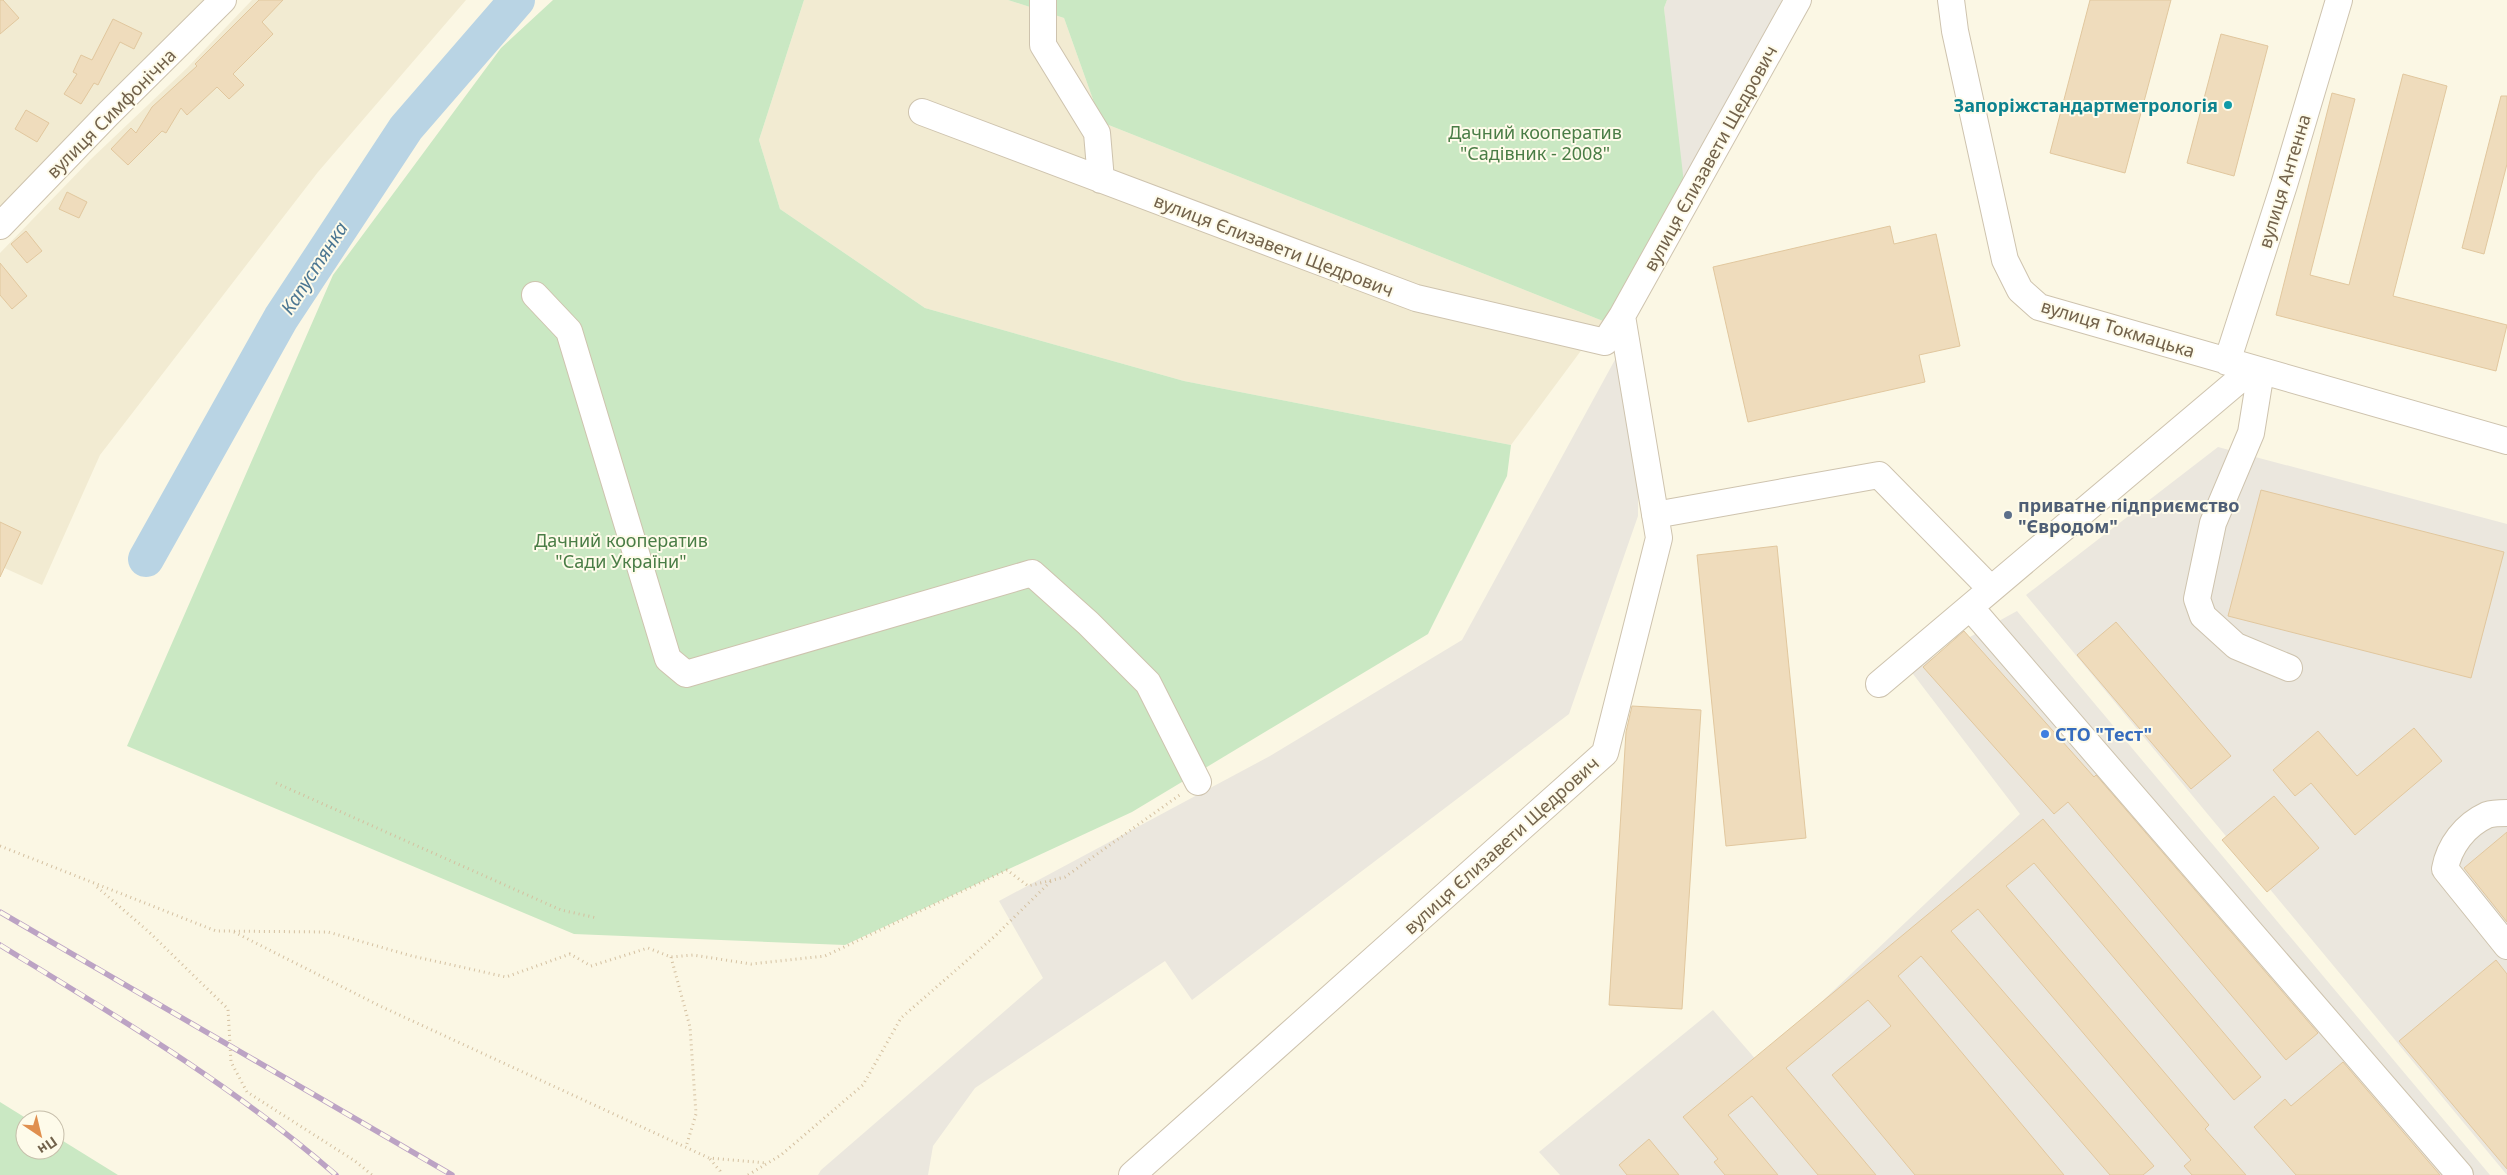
<svg xmlns="http://www.w3.org/2000/svg" width="2507" height="1175" font-family="'Noto Sans',sans-serif">
	<style>
		.residential { fill: #f2ebd2 }
		.industrial { fill: #ebe7de }
		.green { fill: #cae8c3 }
		.lines { fill: none; stroke-linecap: round; stroke-linejoin: round }
		.river { stroke: #b9d4e4; stroke-width: 36 }
		.building { fill: #efdcbc; stroke: #e1c79e }
		.minor-casing { stroke: #cec3ae; stroke-width: 28 }
		.path { stroke: #d4c0a0; stroke-width: 3; stroke-dasharray: 1 4; stroke-linecap: butt }
		.minor { stroke: #fff; stroke-width: 26 }
		.rail-casing { stroke: #bca3c4; stroke-width: 5.5 }
		.rail { stroke: #fefbea; stroke-width: 4; stroke-dasharray: 11; stroke-linecap: butt }
		.culture-dot { fill: #0f9aa8; stroke: #fefbea; stroke-width: 2 }
		.service-dot { fill: #5c6f8a; stroke: #fefbea; stroke-width: 2 }
		.shop-dot { fill: #3f7fe0; stroke: #fefbea; stroke-width: 2 }
		.labels { text-anchor: middle; dominant-baseline: central; stroke-width: 4; stroke-linejoin: round; paint-order: stroke }
		.culture-label { font-size: 18px; font-weight: bold; fill: #0d838f; stroke: #fefbea; text-anchor: end }
		.street-label { font-size: 18px; fill: #72624b; stroke: #fefbea }
		.park-label { font-size: 18px; fill: #4a7d46; stroke: #fefbea }
		.service-label { font-size: 18px; font-weight: bold; fill: #4e5e75; stroke: #fefbea; text-anchor: start }
		.shop-label { font-size: 18px; font-weight: bold; fill: #366cbe; stroke: #fefbea; text-anchor: start }
		.water-label { font-size: 19px; font-style: italic; fill: #4c7792; stroke: #fefbea }
	</style>
	<rect width="100%" height="100%" fill="#fbf7e4"/>
	<!-- residential -->
	<path class="residential" d="M0,0H206L0,206Z
		M252,0H466L318,172L100,455L42,585L0,566V253L90,160L187,68Z
		M804,0H1008L1064,18L1101,122L1603,321L1511,445L1184,381L925,308L780,209L759,140Z"/>
	<!-- industrial -->
	<path class="industrial" d="M1667,0H1782L1680,189L1664,8Z
		M1617,356L1638,369V516L1569,714L1192,1000L1165,961L975,1088L933,1146L928,1175H818L821,1170L1043,978L999,901L1270,756L1462,640Z
		M2218,447L2507,524V1175L2026,595Z
		M2017,611L2490,1175H1560L1539,1152L1713,1010L1758,1062L2020,814L1910,670Z"/>
	<!-- green -->
	<path class="green" d="M553,0H804L759,140L780,209L925,308L1184,381L1511,445L1507,476L1428,634L1132,812L845,945L574,934L127,746L333,275L501,48Z
		M1008,0H1667L1664,8L1686,201L1603,321L1101,122L1064,18Z
		M0,1102L29,1120H25V1150H55V1136L118,1175H0Z"/>
	<g class="lines">
		<!-- river -->
		<path class="river" d="M146,559L281,318L406,128L517,0"/>
	</g>
	<!-- building -->
	<path class="building" d="M0,0H3L19,18L0,34Z
		M259,0H283L262,22L273,34L233,74L244,85L229,99L217,87L187,115L181,108L166,133L162,131L128,165L111,149L131,128L136,133L152,107L197,66L195,64Z
		M2090,0H2171L2125,173L2050,153Z
		M113,19L142,33L134,49L120,42L98,85L94,83L81,104L64,94L77,74L73,72L81,55L92,60Z
		M2221,34L2268,46L2234,176L2187,163Z
		M2403,74L2447,86L2393,296L2507,325L2496,371L2276,315L2332,93L2355,99L2310,275L2349,285Z
		M2501,96H2507V164L2484,254L2462,248Z
		M26,110L49,123L37,142L15,129Z
		M67,192L87,202L79,218L59,209Z
		M1890,226L1894,244L1936,234L1960,346L1919,355L1925,382L1748,422L1713,267Z
		M26,231L42,251L27,263L11,244Z
		M0,263L27,296L12,309L0,295Z
		M2261,490L2504,552L2471,678L2228,616Z
		M0,522L21,532L0,577Z
		M1777,546L1806,838L1726,846L1697,555Z
		M2116,622L2231,756L2191,789L2077,655Z
		M1964,631L2094,777L2096,775L2318,1033L2286,1060L2068,802L2054,814L1923,667Z
		M1632,706L1701,710L1682,1009L1609,1005L1626,732Z
		M2414,728L2442,761L2355,835L2311,783L2295,796L2273,770L2318,731L2357,776Z
		M2274,796L2319,848L2267,892L2222,840Z
		M2043,819L2261,1077L2234,1100L2034,863L2006,886L2209,1125L2205,1129L2246,1175H2192L2184,1166L2191,1160L1978,909L1951,931L2154,1166L2143,1175H2110L1921,956L1898,976L2064,1175H1915L1832,1075L1891,1026L1868,1000L1786,1068L1876,1175H1818L1752,1096L1728,1115L1778,1175H1725L1714,1162L1718,1159L1683,1117Z
		M2507,832V922L2464,868Z
		M2496,960L2507,974V1169L2399,1041Z
		M2343,1062L2440,1175H2296L2254,1127L2285,1099L2291,1106Z
		M1649,1139L1679,1175H1627L1619,1165Z"/>
	<g class="lines">
		<!-- minor casing -->
		<g class="minor-casing">
			<path id="minor" d="M1043,0V45L1097,133L1101,180
				M1951,0L1955,31L2005,260L2020,290L2039,307L2507,441
				M922,112L1416,298L1605,342L1622,316
				M0,226L108,114L223,0
				M535,295L569,331L668,659L686,674L1032,573L1088,623L1148,683L1198,782
				M2227,362L2284,185L2339,0
				M2261,371L2251,433L2213,523L2197,599L2203,616L2236,646L2289,668
				M1655,515L1879,475L1991,589
				M1970,607L2460,1175
				M1879,684L2252,369
				M2507,813C2501,813 2493,813 2487,815C2465,825 2449,846 2445,869L2507,946
				M1132,1175L1605,753L1659,538L1622,316L1798,0"/>
		</g>
		<!-- path -->
		<path class="path" d="M276,783L561,910L597,918
			M0,846L216,931L328,932L412,956L506,977L570,954L591,966L648,948L671,957L693,955L751,964L825,956L1007,870L1028,886L1065,877L1181,794
			M97,887L149,932L228,1009L231,1062L247,1092L355,1161L372,1175
			M234,932L380,1006L709,1158L767,1163
			M671,957L690,1027L696,1114L686,1147
			M710,1159L720,1171L721,1175
			M748,1175L781,1155L863,1085L901,1018L995,936L1051,881"/>
		<!-- minor -->
		<use href="#minor" class="minor"/>
		<!-- rail casing -->
		<g class="rail-casing">
			<path id="rail" d="M0,912L452,1175
				M0,945C116,1016 233,1085 336,1175"/>
		</g>
		<!-- rail -->
		<use href="#rail" class="rail"/>
	</g>
	<!-- markers -->
	<circle class="culture-dot" cx="2228" cy="105" r="5"/>
	<circle class="service-dot" cx="2008" cy="515" r="5"/>
	<circle class="shop-dot" cx="2045" cy="734" r="5"/>
	<g class="labels">
		<!-- culture labels -->
		<g class="culture-label">
			<text x="2218" y="105">Запоріжстандартметрологія</text>
		</g>
		<!-- street labels -->
		<g class="street-label">
			<text transform="translate(111 113) rotate(-45)">вулиця Симфонічна</text>
			<text transform="translate(1710 158) rotate(-61)">вулиця Єлизавети Щедрович</text>
			<text transform="translate(2284 181) rotate(-73)">вулиця Антенна</text>
			<text transform="translate(1274 245) rotate(21)">вулиця Єлизавети Щедрович</text>
			<text transform="translate(2118 328) rotate(17)">вулиця Токмацька</text>
			<text transform="translate(1501 845) rotate(-42)">вулиця Єлизавети Щедрович</text>
		</g>
		<!-- park labels -->
		<g class="park-label">
			<text x="1535" y="132">Дачний кооператив<tspan x="1535" dy="21">"Садівник - 2008"</tspan></text>
			<text x="621" y="540">Дачний кооператив<tspan x="621" dy="21">"Сади України"</tspan></text>
		</g>
		<!-- service labels -->
		<g class="service-label">
			<text x="2018" y="505">приватне підприємство<tspan x="2018" dy="21">"Євродом"</tspan></text>
		</g>
		<!-- shop labels -->
		<g class="shop-label">
			<text x="2055" y="734">СТО "Тест"</text>
		</g>
		<!-- water labels -->
		<g class="water-label">
			<text transform="translate(314 268) rotate(-57)">Капустянка</text>
		</g>
	</g>
	<!-- north arrow -->
	<g transform="translate(40 1135) rotate(145)"><circle r="24" fill="#fefbea" stroke="#c6beaa"/>
	<path d="M0-4L9 19L0 12L-9 19Z" fill="#e08f4e"/>
	<text y="-8" font-size="14" font-weight="bold" text-anchor="middle" fill="#72624b">Пн</text>
	</g>
</svg>
